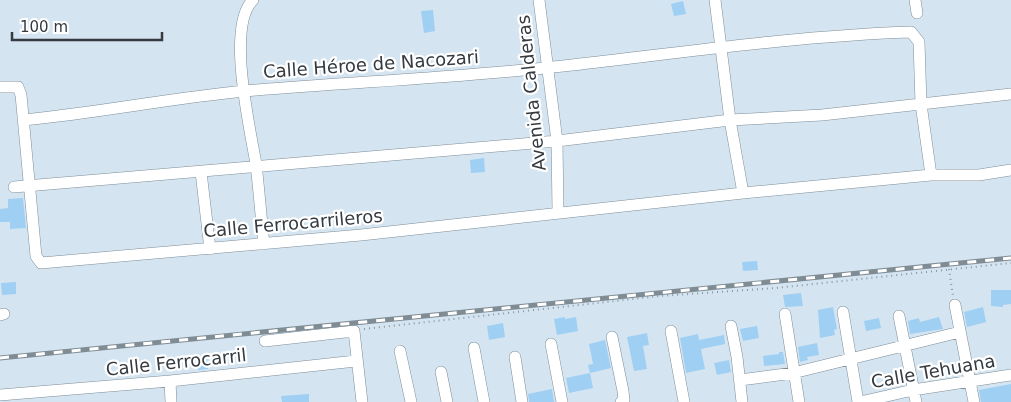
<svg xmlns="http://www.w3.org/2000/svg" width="1011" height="402" font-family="'DejaVu Sans',sans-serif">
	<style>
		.building { fill: #9fcff3 }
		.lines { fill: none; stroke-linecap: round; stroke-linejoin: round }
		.minor-casing { stroke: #7e8d98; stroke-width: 12 }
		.path { stroke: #8a969f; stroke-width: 2; stroke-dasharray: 1 4; stroke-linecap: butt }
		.minor { stroke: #fff; stroke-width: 11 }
		.rail-casing { stroke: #808c94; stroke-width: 5 }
		.rail { stroke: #fff; stroke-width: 3; stroke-dasharray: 9; stroke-linecap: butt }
		.labels { text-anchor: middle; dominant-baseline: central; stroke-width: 4.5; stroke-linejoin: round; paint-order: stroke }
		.street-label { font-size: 18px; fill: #343a3f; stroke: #fff }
	</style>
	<rect width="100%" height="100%" fill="#d4e5f1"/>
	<!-- building -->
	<path class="building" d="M683,1L686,14L674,16L671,4Z
		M433,10L435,31L424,33L421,11Z
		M484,158L485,172L471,173L470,160Z
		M23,198L26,228L10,229V222H0V209L8,208V199Z
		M757,261L758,270L743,271L742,262Z
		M16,282V294L2,295L1,283Z
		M991,290H1011V304L1003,305V307L991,306Z
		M801,293L803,306L785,307L783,295Z
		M833,307L837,329L834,330L835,335L820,338L818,310Z
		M983,307L986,322L967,327L964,312Z
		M565,317V319L576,317L578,331L557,335L554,319Z
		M939,317L943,329L910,334L908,321L919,318L920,322Z
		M879,318L881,328L866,331L864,321Z
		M503,323L505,337L489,340L487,326Z
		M757,326L759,338L743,341L740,329Z
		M647,333L649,345L643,346L647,369L634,371L627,337Z
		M698,334L699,340L724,335L725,344L701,349L705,369L686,373L680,338Z
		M605,340L611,368L590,373L588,365L593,364L589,344Z
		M817,343L819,355L807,357L808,360L800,362L798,347Z
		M779,352H783L785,364L764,366L763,356L779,354Z
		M207,357L208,369L198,370L197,358Z
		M729,360L731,372L717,375L714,363Z
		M590,373L593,388L569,393L566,378Z
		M1011,384V402H981L979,390Z
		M552,389L554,402H529L528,394Z
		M309,394V402H282L281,396Z"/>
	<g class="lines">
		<!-- minor casing -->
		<g class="minor-casing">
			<path id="minor" d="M253,0C226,26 250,128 256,164C259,190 261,217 264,244
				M539,0L557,141L558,212
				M715,0L730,120L743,193
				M915,0L917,13
				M0,87H18L21,95L36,256L41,263L361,235L743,193L931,175H979L1011,170
				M23,120C97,113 171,98 245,91C351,82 457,78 563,66C678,53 794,36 911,32L919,42L921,104L931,175
				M201,172L210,249
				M14,187L557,141L730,120L822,115L1011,94
				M955,305L974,402
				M843,312L858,402
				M785,314L799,402
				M0,315L4,314
				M899,316L916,402
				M731,326L737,357L742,402
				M671,331L684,402
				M612,337L623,391L624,400L621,402
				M265,341L354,331L362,402
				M551,344L562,402
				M474,348L484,402
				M400,351L411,402
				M515,357L522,402
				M441,372L447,402
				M740,380L793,373L960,332
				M170,381L171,402
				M0,395L170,381L356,361
				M860,402L913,390L1011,375"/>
		</g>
		<!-- path -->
		<path class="path" d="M949,269L953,296
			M364,329L660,296L776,288L1011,263"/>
		<!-- minor -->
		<use href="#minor" class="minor"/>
		<!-- rail casing -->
		<g class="rail-casing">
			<path id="rail" d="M0,358L1011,258"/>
		</g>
		<!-- rail -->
		<use href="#rail" class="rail"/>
	</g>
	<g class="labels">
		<!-- street labels -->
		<g class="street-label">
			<text transform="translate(371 64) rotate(-4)">Calle Héroe de Nacozari</text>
			<text transform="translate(531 93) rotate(-96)">Avenida Calderas</text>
			<text transform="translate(293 223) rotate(-5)">Calle Ferrocarrileros</text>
			<text transform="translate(176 362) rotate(-6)">Calle Ferrocarril</text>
			<text transform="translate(933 371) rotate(-10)">Calle Tehuana</text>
		</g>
	</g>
	<!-- scale -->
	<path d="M12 32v8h150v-8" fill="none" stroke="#343a3f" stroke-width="2.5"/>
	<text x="20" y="32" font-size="15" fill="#343a3f" stroke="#ffffff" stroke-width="4" paint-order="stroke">100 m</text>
</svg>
